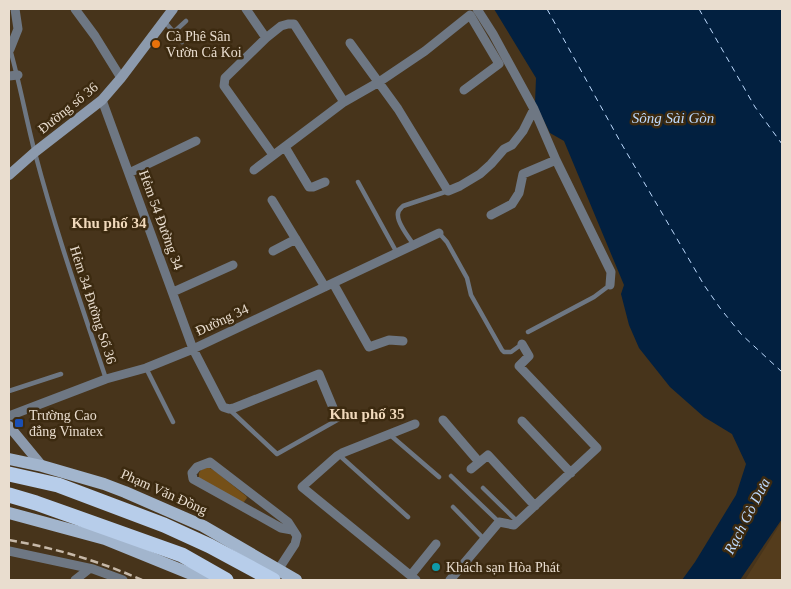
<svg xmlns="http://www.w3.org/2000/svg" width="791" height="589" font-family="Georgia,serif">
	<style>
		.built { fill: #543c1c }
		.green { fill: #755018 }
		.water { fill: #022040 }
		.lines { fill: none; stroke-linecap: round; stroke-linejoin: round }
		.ferry { stroke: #bddafe; stroke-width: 1; stroke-dasharray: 6 5; stroke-linecap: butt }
		.lane { stroke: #6e7783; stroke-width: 4.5 }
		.street { stroke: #6e7783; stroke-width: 9 }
		.secondary { stroke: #8c9aad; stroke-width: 10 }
		.primary { stroke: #a2b5cd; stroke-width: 12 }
		.highway { stroke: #b7cdea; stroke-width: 15 }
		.rail { stroke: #c7b9a9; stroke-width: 2.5; stroke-dasharray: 8 4; stroke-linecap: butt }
		.food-dot { fill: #e8710a; stroke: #3c2a10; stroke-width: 2 }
		.transit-dot { fill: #1a4fb4; stroke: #3c2a10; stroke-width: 2 }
		.culture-dot { fill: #0f9aa8; stroke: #3c2a10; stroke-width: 2 }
		.labels { text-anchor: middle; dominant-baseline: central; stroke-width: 5; stroke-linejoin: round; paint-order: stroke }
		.poi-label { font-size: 14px; fill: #e9ddcf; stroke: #3c2a10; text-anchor: start }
		.street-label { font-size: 14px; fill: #e9ddcf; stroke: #3c2a10 }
		.water-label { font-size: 15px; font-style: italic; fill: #bddafe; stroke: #3c2a10 }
		.neighbourhood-label { font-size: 15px; font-weight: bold; fill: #f1d9bb; stroke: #3c2a10 }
	</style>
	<rect width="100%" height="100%" fill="#47341b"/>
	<!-- built -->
	<path class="built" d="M782,521V580H745Z"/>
	<!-- green -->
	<path class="green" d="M208,467L215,471L246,496L247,498L243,503L199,478V473L201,470Z"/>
	<!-- water -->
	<path class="water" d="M494,9H782V519L740,580H682L695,562L736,495L746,464L732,434L704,417L670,387L639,348L629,325L621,294L624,285L564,141L550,133L535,103L536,78Z"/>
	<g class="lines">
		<!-- ferry -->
		<path class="ferry" d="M547,9L621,143L704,285L720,308L741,334L782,372
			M699,9L755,107L782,144"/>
		<!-- lane -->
		<path class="lane" d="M165,22L182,42
			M174,32L186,21
			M10,49C20,84 26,119 35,153C55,229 81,304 106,379
			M358,182L397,253
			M439,233L447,242L467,278L471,295L502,350L504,352H511L522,344
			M414,245C409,238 398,224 398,216C397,211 400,209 403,206L448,191
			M528,332L594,297L610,285
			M146,368L173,422
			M9,391L61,374
			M230,410L277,454L339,419
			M389,434L439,477
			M339,455L408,517
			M451,476L499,522
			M483,488L518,522
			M453,507L484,539"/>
		<!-- street -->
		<path class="street" d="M75,9L95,36L121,78
			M246,9L266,38
			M477,9L493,34L534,109L556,160L611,272L610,285
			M350,43L398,109L448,191L460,186L480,174L491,164L504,149L512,145L523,131L534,109
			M9,49H10L18,29L15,9
			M9,76L18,75
			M102,100L193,349L223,407L229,409L234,408L319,374L334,410
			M285,147L309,187H313L325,182
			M271,152L224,86L225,78L266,38L281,26L288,24H294L344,102
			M254,170L344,102L379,82L425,51L470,15L499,64L464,90
			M129,173L196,141
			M272,200L325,287
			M491,215L512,204L519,193L523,174L556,160
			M273,251L296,239
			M333,283L369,347L389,340L403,341
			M173,292L233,265
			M9,416L106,379L146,368L193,349L439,233
			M443,420L479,462
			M522,421L571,473
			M415,424L342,453L337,456L302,487L416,580
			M471,469L488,455L535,506
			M9,551L93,569L123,580
			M278,570L295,544L297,536L288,522L210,462L197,467L192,473L193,479L281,528L292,530
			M411,575L436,544
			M75,580L89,569
			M450,580L499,522L514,525L597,448L519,366L529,356L522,344"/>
		<!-- secondary -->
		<path class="secondary" d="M9,175L35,152L102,100L121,78L173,9
			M9,426L42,466"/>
		<!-- primary -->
		<path class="primary" d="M9,459L42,466L104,484L125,492L203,526L296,580
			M9,513L105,539L196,576L204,580"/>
		<!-- highway -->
		<path class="highway" d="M9,474L58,485L164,525L210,546L273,580
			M9,495L36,503L182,555L226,580"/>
		<!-- rail -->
		<path class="rail" d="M9,540C55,548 99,561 142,580"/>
	</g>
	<!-- markers -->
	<circle class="food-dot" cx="156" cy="44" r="5"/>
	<rect class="transit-dot" x="14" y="418" width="10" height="10" rx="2.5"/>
	<circle class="culture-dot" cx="436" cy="567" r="5"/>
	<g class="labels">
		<!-- poi labels -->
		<g class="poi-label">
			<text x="166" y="36">Cà Phê Sân<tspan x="166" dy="16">Vườn Cá Koi</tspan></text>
			<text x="29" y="415">Trường Cao<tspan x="29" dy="16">đẳng Vinatex</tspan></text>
			<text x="446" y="567">Khách sạn Hòa Phát</text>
		</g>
		<!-- street labels -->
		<g class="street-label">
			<text transform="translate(68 108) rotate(-39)">Đường số 36</text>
			<text transform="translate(161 220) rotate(70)">Hẻm 54 Đường 34</text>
			<text transform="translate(93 305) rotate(72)">Hẻm 34 Đường Số 36</text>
			<text transform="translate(222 320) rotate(-25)">Đường 34</text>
			<text transform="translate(164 492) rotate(24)">Phạm Văn Đồng</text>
		</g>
		<!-- water labels -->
		<g class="water-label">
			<text x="673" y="118">Sông Sài Gòn</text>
			<text transform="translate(747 516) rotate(-63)">Rạch Gò Dưa</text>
		</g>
		<!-- neighbourhood labels -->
		<g class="neighbourhood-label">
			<text x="109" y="223">Khu phố 34</text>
			<text x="367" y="414">Khu phố 35</text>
		</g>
	</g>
	<!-- border -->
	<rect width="791" height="589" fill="none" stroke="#e9ddcf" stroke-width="20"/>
</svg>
